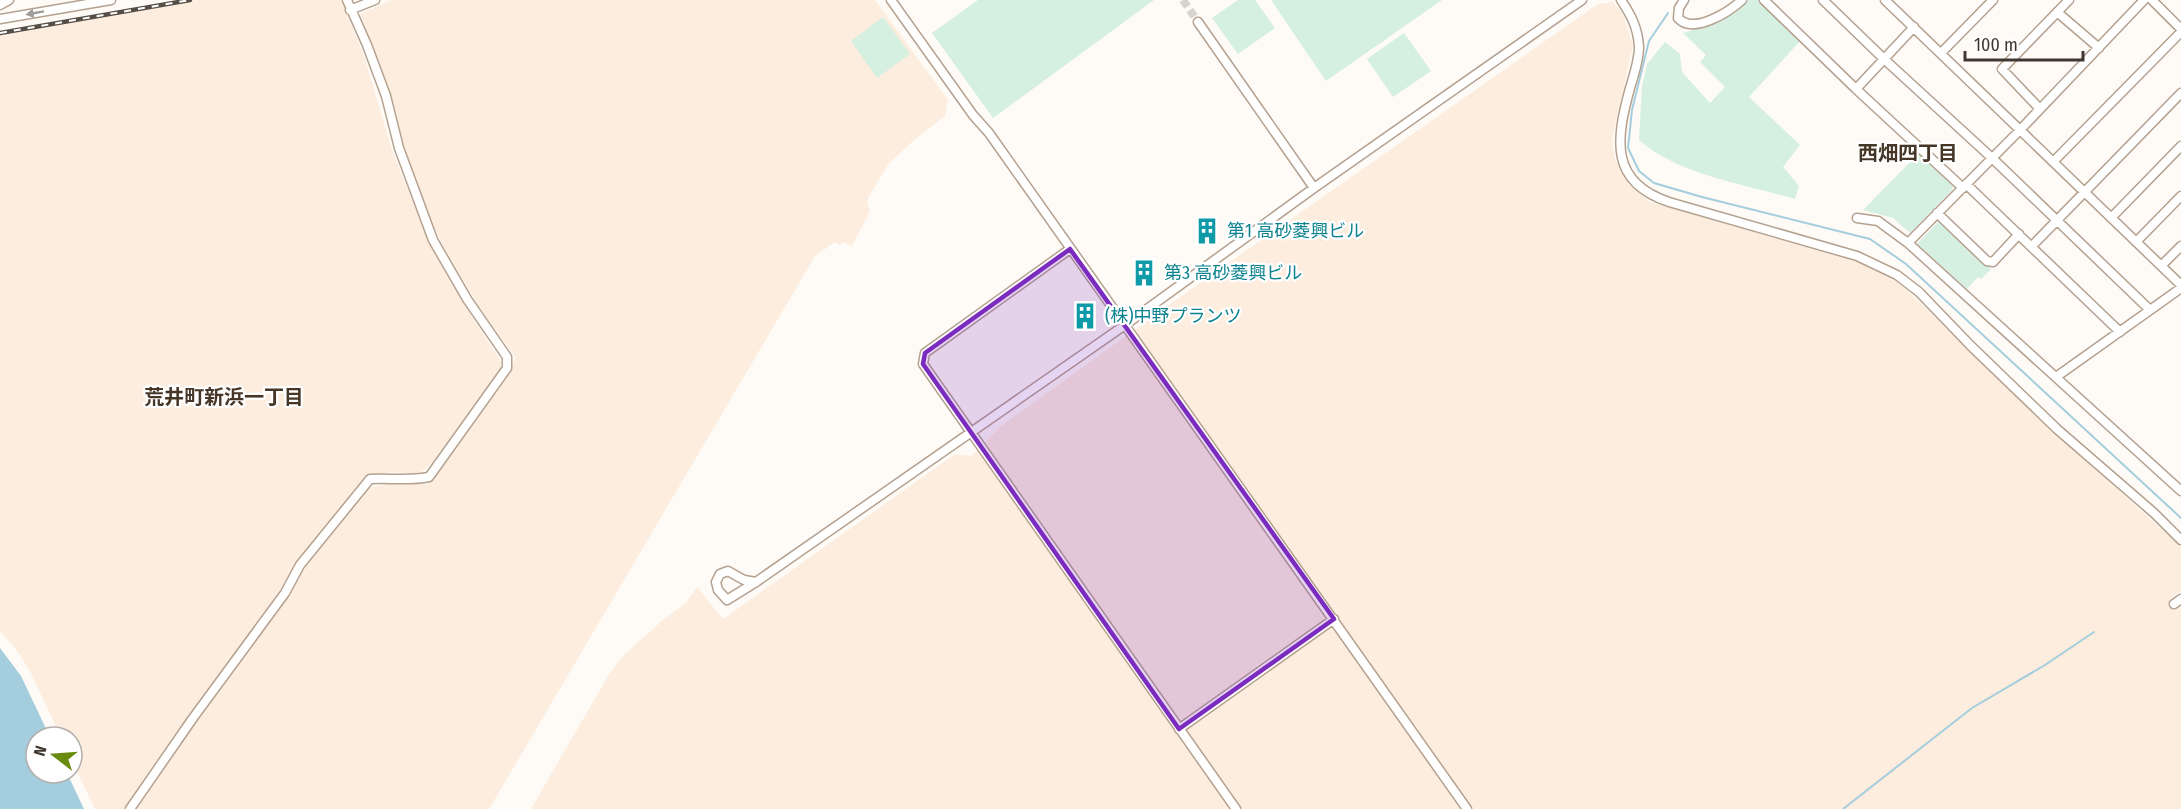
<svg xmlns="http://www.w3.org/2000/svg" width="2181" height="809" font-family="'Fira Sans Condensed','Noto Sans JP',sans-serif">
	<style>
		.built { fill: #fdedde }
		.green { fill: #d5efe0 }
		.water { fill: #a4cddd }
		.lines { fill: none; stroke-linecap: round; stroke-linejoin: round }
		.stream { stroke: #a4cddd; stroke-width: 2 }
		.minor-tunnel { stroke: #d8d3ce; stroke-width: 8; stroke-dasharray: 8 4; stroke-linecap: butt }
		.minor-casing { stroke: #b4a18f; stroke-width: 11 }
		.minor { stroke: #fff; stroke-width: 8 }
		.rail-casing { stroke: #554e46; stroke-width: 4.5 }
		.rail { stroke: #fff; stroke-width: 2; stroke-dasharray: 7; stroke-linecap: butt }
		.oneway { fill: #a09c98 }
		.marked { fill: #7b2cbf; fill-opacity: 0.2; stroke: #7b2cbf; stroke-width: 4.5; stroke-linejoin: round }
		.labels { text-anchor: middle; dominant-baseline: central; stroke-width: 4.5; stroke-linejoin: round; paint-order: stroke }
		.culture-label { font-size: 18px; fill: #0d838f; stroke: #fff; text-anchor: start }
		.neighbourhood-label { font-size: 20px; font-weight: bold; fill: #463627; stroke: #fff }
	</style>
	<rect width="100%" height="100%" fill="#fefaf6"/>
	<!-- built -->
	<path class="built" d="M199,0H341L364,56L392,150L427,237L450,282L501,362V369L431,464L419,474L393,472L365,477L299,562L286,587L127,809H95L72,761V737H61L29,669L15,648L0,631V34Z
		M392,0H875L948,100L945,116L914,140L889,163L869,196L867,203L870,211L852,246L844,242L839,245L835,242L815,256L489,809H136L196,721L291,593L302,571L367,488L388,484H428L438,472L516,358L478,305L446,251L433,226L409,164L379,61L360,14Z
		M1613,2L1622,13L1633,45L1612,140L1615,159L1629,185L1650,202L1860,263L1896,281L1910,293L2043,422L2181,547V591L2172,597L2181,608V809H531L608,676L624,655L663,620L686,603L697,587L723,619L955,454L972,456L1000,427L1180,297L1598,4Z"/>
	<!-- green -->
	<path class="green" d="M978,0H1154L993,118L932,33Z
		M1238,0H1255L1275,28L1238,54L1212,18Z
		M1271,0H1442L1326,81Z
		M1749,0H1759L1801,40L1749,97L1800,145L1783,167L1799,186L1795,199C1744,184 1679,175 1639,140L1642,86L1647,64L1665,42L1680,54L1682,72L1710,103L1725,87L1700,62L1706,55L1683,33L1720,22L1739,10Z
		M883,17L910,54L877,78L851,41Z
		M1404,33L1431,71L1393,97L1367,59Z
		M1919,153L1953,186L1952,190L1910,233L1893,218L1863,210Z
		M1938,222L1991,269L1981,279L1978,277L1967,289L1917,244Z"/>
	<!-- water -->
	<path class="water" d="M0,648L21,676L50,737H36V773H67L84,809H0Z"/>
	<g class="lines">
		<!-- stream -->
		<path class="stream" d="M1668,13L1649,41L1632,110L1628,148L1639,171L1654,183L1702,197L1870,239L1906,264L2181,518
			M1843,809L1972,708L2045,665L2094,632"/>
		<!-- minor-tunnel -->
		<path class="minor-tunnel" d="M1183,0L1198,22"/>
		<!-- minor casing -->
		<g class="minor-casing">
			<path id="minor" d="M891,0L973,115L989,133L1467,809
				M1621,0C1631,15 1638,28 1639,47C1639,60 1634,75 1630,88C1616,139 1609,182 1669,202L1857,256L1897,275L1919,292L1971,346L2057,429L2154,513L2181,540
				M1684,0L1679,8L1678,18C1693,35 1729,12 1742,0
				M1764,0L1856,89L1963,188
				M1823,0L1884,59L1992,158L2150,310
				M1885,0L2181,285
				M2152,0L2181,29
				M0,5L9,0
				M350,10L375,0
				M2057,12L2099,48
				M0,19L111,0
				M1198,22L1314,188
				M1941,53L1993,0
				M1856,89L1914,27
				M2040,109L2002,69L2069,0
				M2053,162L2181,32
				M1966,184L2120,332
				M1937,213L1987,261L1993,262L2019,234
				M1857,218L1878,221L1908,243L2181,491
				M2111,218L2181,146
				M2136,242L2181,196
				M1908,243L2020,130L2144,0
				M2032,246L2181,93
				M1070,249L925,353L923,364L1236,809
				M2161,266L2181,246
				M2056,377L2181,288
				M756,582L744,580L728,571L720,574L716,582L718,590L727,600L756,582L1125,325L1314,188L1582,0
				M2174,604L2181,599
				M1179,729L1334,619
				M130,809L193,718L285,593L300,565L370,479C390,478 410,481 429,477L507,368V357L467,299L433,240L399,148L386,96L367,45L347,0"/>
		</g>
		<!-- minor -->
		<use href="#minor" class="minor"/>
		<!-- rail casing -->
		<g class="rail-casing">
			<path id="rail" d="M0,33L190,0"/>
		</g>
		<!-- rail -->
		<use href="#rail" class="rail"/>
	</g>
	<!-- one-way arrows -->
	<defs><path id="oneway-solid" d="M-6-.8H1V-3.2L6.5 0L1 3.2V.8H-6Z" transform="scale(1.5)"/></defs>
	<use class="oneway" href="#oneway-solid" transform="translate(35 13) rotate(170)"/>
	<!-- marked area -->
	<path class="marked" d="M1070,249L1334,619L1179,729L923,364L925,353Z"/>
	<!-- icons -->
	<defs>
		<g id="building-bare" transform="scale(2.07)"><path d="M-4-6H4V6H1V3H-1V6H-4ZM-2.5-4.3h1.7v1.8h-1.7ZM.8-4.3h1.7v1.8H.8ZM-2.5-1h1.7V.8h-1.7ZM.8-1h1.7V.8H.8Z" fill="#0f9aa8" stroke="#fff" stroke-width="2.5" paint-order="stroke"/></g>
	</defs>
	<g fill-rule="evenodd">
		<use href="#building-bare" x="1207" y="231"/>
		<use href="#building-bare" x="1144" y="273"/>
		<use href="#building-bare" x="1085" y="316"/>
	</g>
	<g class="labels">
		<!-- culture labels -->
		<g class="culture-label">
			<text x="1227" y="231">第1 高砂菱興ビル</text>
			<text x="1164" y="273">第3 高砂菱興ビル</text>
			<text x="1105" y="316">(株)中野プランツ</text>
		</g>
		<!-- neighbourhood labels -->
		<g class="neighbourhood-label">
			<text x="1908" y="153">西畑四丁目</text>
			<text x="224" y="397">荒井町新浜一丁目</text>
		</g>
	</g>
	<!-- north arrow -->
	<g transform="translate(54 755) rotate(287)"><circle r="28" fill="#ffffff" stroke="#b3afac" stroke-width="1.5"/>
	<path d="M0-4.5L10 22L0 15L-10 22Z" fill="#698b0f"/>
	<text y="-9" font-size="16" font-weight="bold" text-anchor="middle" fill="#403830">N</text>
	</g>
	<!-- scale -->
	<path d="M1965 51v9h118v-9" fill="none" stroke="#403830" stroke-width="3"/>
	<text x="1974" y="51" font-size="18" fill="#403830" stroke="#ffffff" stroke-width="4.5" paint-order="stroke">100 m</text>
</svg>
